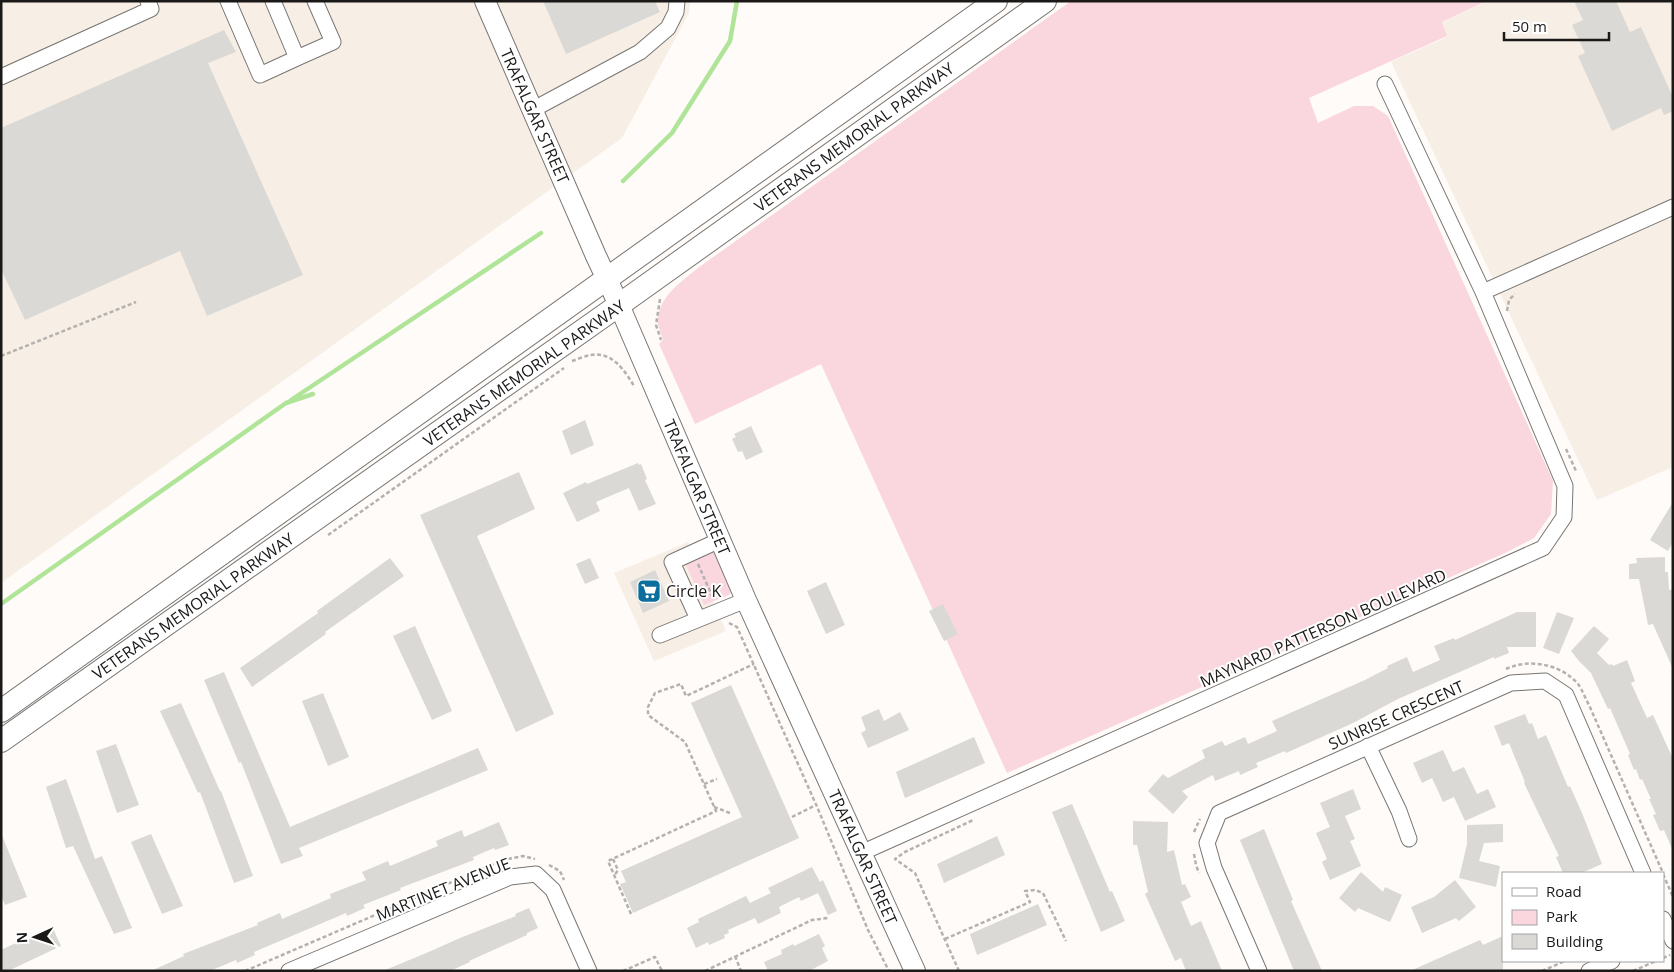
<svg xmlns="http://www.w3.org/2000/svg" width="1674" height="972" font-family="'Open Sans',sans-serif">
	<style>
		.built { fill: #f7efe5 }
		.green { fill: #fad6de }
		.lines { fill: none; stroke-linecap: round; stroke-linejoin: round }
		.stream { stroke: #b0e599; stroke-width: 4.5 }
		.building { fill: #dad9d5 }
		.minor-casing { stroke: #787673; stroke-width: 17 }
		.major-casing { stroke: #787673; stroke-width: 22 }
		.highway-casing { stroke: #787673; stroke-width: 24 }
		.path { stroke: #b4b1af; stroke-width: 2.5; stroke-dasharray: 4 2.5; stroke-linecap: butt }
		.minor { stroke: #fff; stroke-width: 15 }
		.major { stroke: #fff; stroke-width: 20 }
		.highway { stroke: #fff; stroke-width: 22 }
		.labels { text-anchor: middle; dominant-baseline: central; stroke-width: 4; stroke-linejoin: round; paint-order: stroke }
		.street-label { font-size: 16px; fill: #1b1918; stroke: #fff }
		.poi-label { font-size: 16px; fill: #1b1918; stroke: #fff; text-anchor: start }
	</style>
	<rect width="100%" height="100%" fill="#fefbf8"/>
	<!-- built -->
	<path class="built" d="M1,1H690L689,13L622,138L1,583Z
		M1486,1H1673V467L1597,500L1391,62L1447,37L1441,23Z
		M688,542L726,631L654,661L614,573Z"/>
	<!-- green -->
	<path class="green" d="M1071,1H1486L1442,22L1447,36L1309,98L1318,123L1354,106H1373L1388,116L1553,481L1551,514L1534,538L1505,553L1007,773L821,364L695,424L659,344L663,340C661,334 658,327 658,321C658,297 681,282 698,268Z
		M709,550L715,551L732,591L729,595L704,605L685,563Z"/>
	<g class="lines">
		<!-- stream -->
		<path class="stream" d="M623,181L672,133L730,41L737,1
			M291,400L541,233
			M1,604L286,403L313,394"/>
	</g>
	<!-- building -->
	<path class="building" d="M543,1H655L660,12L566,54Z
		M1574,1H1616L1630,32L1641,27L1673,97V111L1664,115L1661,108L1612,131L1578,56L1585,53L1572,25L1583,20Z
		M224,30L236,52L208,63L303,275L207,316L180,251L25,320L1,269V128Z
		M585,420L594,445L571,455L562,431Z
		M751,426L763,452L746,460L742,451L738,452L732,439L736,437L734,434Z
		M638,463L639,465L641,464L647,479L645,480L656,504L639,511L629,488L596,502L600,511L577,522L563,493L586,482L587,484Z
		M519,472L535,509L477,536L554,714L516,732L420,515Z
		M1673,502V542L1668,551L1650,540Z
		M1665,557V572H1668L1669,590L1673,589V669L1653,624L1648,625L1639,579H1629V564L1637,563L1636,558Z
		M390,558L404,576L325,632L326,634L252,687L240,668L318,613L317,611Z
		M590,558L599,578L585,584L576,564Z
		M655,570L669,601L643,613L630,582Z
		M826,582L845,625L826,634L807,591Z
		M943,604L958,634L944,641L929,611Z
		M1517,612H1536V647H1507L1509,653L1494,659V657L1398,699L1353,723L1286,753L1285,751L1256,763L1258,767L1240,775L1239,771L1215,781L1213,775L1182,791L1188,797L1173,814L1148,791L1163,774L1168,778L1205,758L1202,750L1222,741L1225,746L1245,737L1248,744L1277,731L1272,721L1365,680L1388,668L1387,666L1407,657L1413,672L1440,660L1434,646L1454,638L1455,640Z
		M1557,612L1574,618L1559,654L1543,648Z
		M415,626L452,711L432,720L393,636Z
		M1594,626L1609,639L1597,653L1609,665L1612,664L1613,666L1627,660L1635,681L1631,683L1647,718L1653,715L1673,759V851L1664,830L1660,831L1653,815L1656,814L1649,799H1651L1642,779L1640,780L1636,769L1634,770L1628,755L1630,754L1610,708L1608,709L1591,673L1579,661L1571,651Z
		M224,672L290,827L478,748L488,770L299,848L303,856L281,864L241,762L239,763L204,680Z
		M731,685L799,838L633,913L620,884L626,882L621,871L742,817L691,703Z
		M323,693L349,757L328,766L302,701Z
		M181,703L220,791H221L253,876L234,883L200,792L198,793L160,711Z
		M879,709L884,721L900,712L909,730L868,748L861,733L866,730L861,717Z
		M1525,714L1529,724L1532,723L1538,739L1546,735L1568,787L1570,786L1582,813L1602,864L1581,873H1563L1556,857L1559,856L1524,783L1525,782L1509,743L1502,746L1494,726Z
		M974,737L985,763L905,798L896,772Z
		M116,744L139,805L117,813L96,751Z
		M1443,750L1453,772L1464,767L1477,794L1488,789L1496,807L1465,821L1454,797L1443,802L1432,778L1422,783L1413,763Z
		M66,779L95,859L102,856L132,928L114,934L73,846L66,848L46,787Z
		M1353,789L1361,809L1345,816L1355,839L1350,841L1361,866L1330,880L1322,862L1327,859L1316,833L1330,827L1320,803Z
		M1072,804L1110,892L1112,891L1125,921L1101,932L1052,812Z
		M1133,821L1168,822L1167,852L1174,850L1182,885L1185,884L1191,897L1181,902L1191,926L1201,921L1222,971H1186L1181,958L1175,961L1145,894L1148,892L1137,845H1133Z
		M499,822L509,845L495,850L494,848L473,857L474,860L400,888L401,890L363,905L365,908L347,916L346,913L254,952L255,955L237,963L236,960L210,971H151L184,956L183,954L258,925L257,923L280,913L282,919L331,898L330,894L366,880L362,872L388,861L390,866L438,846L436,841L462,830L464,837Z
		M1503,824V842L1484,843L1479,861L1500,866L1496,887L1459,878L1467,844V825Z
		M1264,829L1293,900L1291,901L1322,971H1294L1240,840Z
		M1,833L27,897L5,905L1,895Z
		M151,834L183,906L162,914L131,842Z
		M997,836L1005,855L944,883L937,864Z
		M812,867L820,882L823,880L837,911L828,915L818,893L801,901L799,897L779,907L781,913L758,924L755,918L728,930L729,933L724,935L725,938L709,945L708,942L696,948L687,928L699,922L698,919L746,896L750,903L771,893L768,888Z
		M1361,872L1383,892L1385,887L1402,895L1390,922L1358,908L1355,912L1339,898Z
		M1455,880L1476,907L1459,921L1456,918L1422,933L1411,907L1434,897Z
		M1038,904L1047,925L977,955L970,934Z
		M529,908L538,928L527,933V935L469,961L470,962L450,971H383L431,951L460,938L516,916L515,914Z
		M52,926L61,946L8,971H1V950Z
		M819,934L825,946L822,948L828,961L809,971H768L764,962L782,954L781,950L793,944L794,946Z
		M1503,936V971H1410L1480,940L1483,945Z"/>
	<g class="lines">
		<!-- minor casing -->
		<g class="minor-casing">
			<path id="minor" d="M228,1L260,75L297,58L273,1
				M297,58L333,42L315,1
				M1,77L151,9L148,1
				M532,110L640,52L668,28L676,12L677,1
				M1483,292L1673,207
				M698,619L672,562L720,540
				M660,635L746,600
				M1368,746L1399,811L1409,839
				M861,853L1543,548L1564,517L1565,486L1483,292L1385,84
				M1663,919L1673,941
				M289,971L510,877L536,874L553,890L589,971
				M1259,971L1214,868L1207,843L1219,813L1511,683L1545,681L1566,695L1643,873
				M1589,971L1612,961"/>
		</g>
		<!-- major casing -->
		<g class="major-casing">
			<path id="major" d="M485,1L596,256L619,305L746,600L915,971"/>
		</g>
		<!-- highway casing -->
		<g class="highway-casing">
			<path id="highway" d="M1,711L996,1
				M1,741L619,305L1045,1"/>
		</g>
		<!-- path -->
		<path class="path" d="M660,299L656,325L661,340
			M1507,311L1509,300L1515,294
			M1,356L136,302
			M572,361C578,359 585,356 591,355C612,351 625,371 634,386
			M1566,449L1576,471
			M328,535L564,368
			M698,564L713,598
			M729,623L737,627L818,809L868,930L889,971
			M1506,669C1529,658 1561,664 1578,684C1582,689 1585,698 1589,705L1663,873
			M704,784L717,779
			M714,807L730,813
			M792,817L816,805
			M1194,832L1200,819
			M1194,854L1196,865L1199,873
			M613,859L618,870L614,876
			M549,865L560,871L564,880
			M1663,874L1673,897
			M631,914L608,861L716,811L685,742L648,715V707L655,693L681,684L686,696L754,664
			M945,939L1030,902L1025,891L1035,890L1043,893L1066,941
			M735,956L741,971
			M1663,958L1670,955
			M245,971L503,860L523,856L535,859
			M623,971L655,957L662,971
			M705,971L812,920L828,918
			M959,971L915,873L895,859L905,852L973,820
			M1542,971L1565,961
			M1633,971L1656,961"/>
		<!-- minor -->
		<use href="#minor" class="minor"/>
		<!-- major -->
		<use href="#major" class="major"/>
		<!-- highway -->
		<use href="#highway" class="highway"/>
	</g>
	<!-- icons -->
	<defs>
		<g id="supermarket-square" transform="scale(1.25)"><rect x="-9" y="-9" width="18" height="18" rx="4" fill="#0b6e9c" stroke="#fff"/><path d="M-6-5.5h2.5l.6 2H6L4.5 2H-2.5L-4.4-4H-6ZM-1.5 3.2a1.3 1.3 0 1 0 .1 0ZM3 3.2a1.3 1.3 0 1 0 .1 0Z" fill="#fff"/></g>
	</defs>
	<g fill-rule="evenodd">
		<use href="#supermarket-square" x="649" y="591"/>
	</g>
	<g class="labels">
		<!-- street labels -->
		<g class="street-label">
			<text transform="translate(535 116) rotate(66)">TRAFALGAR STREET</text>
			<text transform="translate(854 137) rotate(-36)">VETERANS MEMORIAL PARKWAY</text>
			<text transform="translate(524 373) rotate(-35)">VETERANS MEMORIAL PARKWAY</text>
			<text transform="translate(697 487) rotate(67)">TRAFALGAR STREET</text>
			<text transform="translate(193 606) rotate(-35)">VETERANS MEMORIAL PARKWAY</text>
			<text transform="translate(1323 628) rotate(-24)">MAYNARD PATTERSON BOULEVARD</text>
			<text transform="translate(1396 715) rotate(-24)">SUNRISE CRESCENT</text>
			<text transform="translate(863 857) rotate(66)">TRAFALGAR STREET</text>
			<text transform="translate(443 889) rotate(-22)">MARTINET AVENUE</text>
		</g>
		<!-- poi labels -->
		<g class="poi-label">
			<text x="666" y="591">Circle K</text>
		</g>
	</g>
	<!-- border -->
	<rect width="1674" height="972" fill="none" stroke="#1b1918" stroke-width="5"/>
	<!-- legend -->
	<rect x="1502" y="872" width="162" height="90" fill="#ffffff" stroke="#a4a3a3"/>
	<rect x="1512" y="888" width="25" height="8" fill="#ffffff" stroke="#a4a3a3"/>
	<text x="1546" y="897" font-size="15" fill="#1b1918">Road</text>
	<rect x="1512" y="910" width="25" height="15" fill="#fad6de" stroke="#a4a3a3"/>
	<text x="1546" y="922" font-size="15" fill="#1b1918">Park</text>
	<rect x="1512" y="934" width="25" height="15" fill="#dad9d5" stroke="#a4a3a3"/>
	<text x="1546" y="947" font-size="15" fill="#1b1918">Building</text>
	<!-- north arrow -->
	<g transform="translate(35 937) rotate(267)" stroke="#ffffff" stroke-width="4" paint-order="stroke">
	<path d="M0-4L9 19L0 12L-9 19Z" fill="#1b1918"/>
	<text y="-8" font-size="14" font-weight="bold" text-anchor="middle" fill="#1b1918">N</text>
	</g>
	<!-- scale -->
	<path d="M1504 32v8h105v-8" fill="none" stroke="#1b1918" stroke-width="2.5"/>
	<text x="1512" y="32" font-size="15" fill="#1b1918" stroke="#ffffff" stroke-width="4" paint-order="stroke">50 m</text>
</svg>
